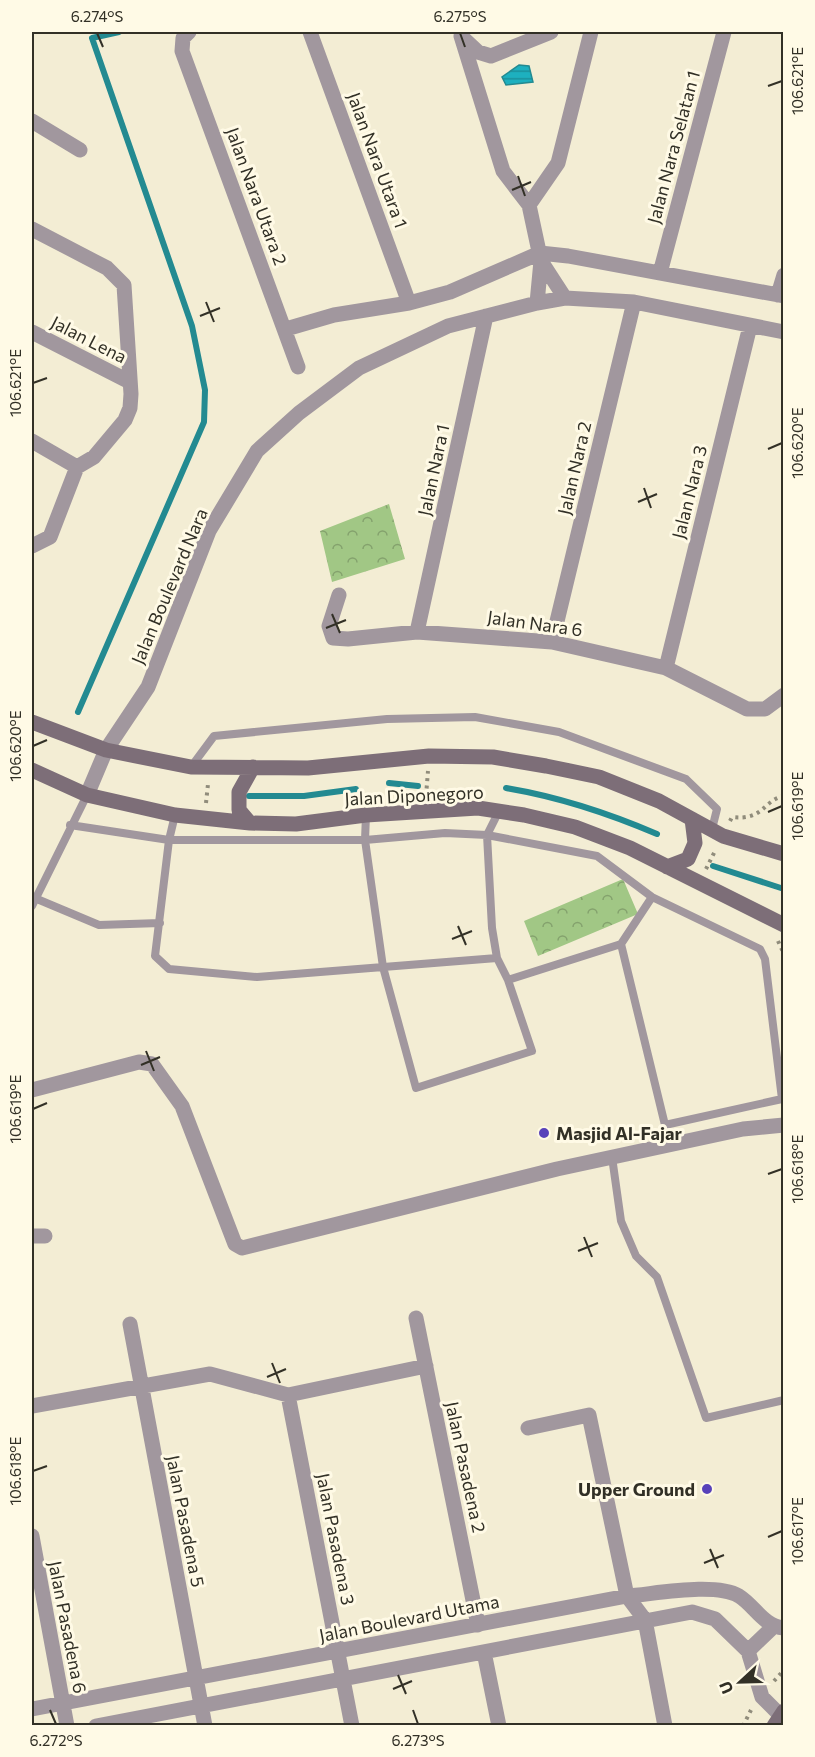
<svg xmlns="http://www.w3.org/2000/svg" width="815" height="1757" font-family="Commissioner,sans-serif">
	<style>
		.forest { fill: url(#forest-crowns) }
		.water { fill: url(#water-rules); stroke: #238a91; stroke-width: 1.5 }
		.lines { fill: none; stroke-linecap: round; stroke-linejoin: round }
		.stream { stroke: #238a91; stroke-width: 6 }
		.path { stroke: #908c7b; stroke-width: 4; stroke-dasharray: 3 4.5; stroke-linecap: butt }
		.lane { stroke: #a1979e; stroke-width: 8 }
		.street { stroke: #a1979e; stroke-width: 15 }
		.secondary { stroke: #7d6e78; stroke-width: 15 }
		.ticks { fill: none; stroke: #323026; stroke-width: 2 }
		.poi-dot { fill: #5842ba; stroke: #fffae6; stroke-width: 2 }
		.labels { text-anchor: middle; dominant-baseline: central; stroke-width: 6; stroke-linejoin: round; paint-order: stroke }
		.street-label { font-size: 18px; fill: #323026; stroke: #fffae6 }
		.poi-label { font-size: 18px; font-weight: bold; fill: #323026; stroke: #fffae6; text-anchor: start }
		.neatline { fill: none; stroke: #323026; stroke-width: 2 }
		.ticks-label { font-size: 15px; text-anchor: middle; fill: #323026 }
	</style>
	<defs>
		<pattern id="forest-crowns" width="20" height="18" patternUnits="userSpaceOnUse" patternTransform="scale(1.5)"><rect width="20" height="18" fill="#a1c785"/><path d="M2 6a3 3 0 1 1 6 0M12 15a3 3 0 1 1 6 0" fill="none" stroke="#84a26d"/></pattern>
		<pattern id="water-rules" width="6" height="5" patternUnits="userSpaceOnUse" patternTransform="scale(1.5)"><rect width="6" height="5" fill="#1db0bf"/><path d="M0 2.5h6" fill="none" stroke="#1a909b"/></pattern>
	</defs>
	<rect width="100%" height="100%" fill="#f3edd4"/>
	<!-- forest -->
	<path class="forest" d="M389,504L405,559L332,582L320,531Z
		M623,879L638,914L538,956L524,921Z"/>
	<!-- water -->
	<path class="water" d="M519,65L529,66L533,82L506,85L502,77Z"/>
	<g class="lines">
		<!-- stream -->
		<path class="stream" d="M78,712L204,422L205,390L192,326L92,38L119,32
			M389,783L418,786
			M506,788C560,797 608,813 657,834
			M249,796H304L356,789
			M713,866L784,889"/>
		<!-- path -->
		<path class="path" d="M426,796L428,771
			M206,803L208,784
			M730,821L732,817C764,821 763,800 784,796
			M706,869L716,849
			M778,941L784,954
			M774,1681L784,1670
			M743,1726L751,1710"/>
		<!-- lane -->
		<path class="lane" d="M191,767L214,736L387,719L475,717L559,732L686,779L717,809L712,829
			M175,815L169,840L155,956L169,969L257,977L497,958
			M366,815L365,840L383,967L416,1088L532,1051L508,980L497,958L492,928L487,835L499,811
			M70,825L169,840H365L445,833L487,835L597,856L652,897L760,949L765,959L782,1099L665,1125L621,944L508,980
			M37,899L99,925L160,923
			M32,906L87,795
			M621,944L652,897
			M612,1157L621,1221L636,1256L657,1277L706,1418L784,1400"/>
		<!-- street -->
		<path class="street" d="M189,32L183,38L182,51L298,367
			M310,32L409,303
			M461,36L503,171L529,205L541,261L537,303
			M463,38L478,52L491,56L551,32
			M32,121L80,150
			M529,205L558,163L591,32
			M32,229L107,268L124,285L131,394L130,408L125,420L94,457L77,467L50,537L32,546
			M541,261L565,298
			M660,273L724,32
			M778,295L784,275
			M286,329L334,315L409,303L450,292L540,253L568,256L784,296
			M32,332L128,381
			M32,441L77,467
			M339,595L329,626L333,638L348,639L417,632L552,642L666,668L747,709H765L784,695
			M417,632L486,316
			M552,642L634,302
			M666,668L750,326
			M87,795L106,750L148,687L209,531L257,451L299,413L359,368L448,326L537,303L565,298L634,302L784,332
			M32,1090L139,1062L152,1064L182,1106L235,1244L242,1248L557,1169L743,1129L784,1125
			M32,1236H45
			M416,1318L478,1625
			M130,1324L205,1726
			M288,1395L352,1726
			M32,1406L210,1374L288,1395L426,1366
			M528,1428L589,1415L627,1596L645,1620L665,1726
			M32,1536L67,1726
			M748,1651L773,1627
			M484,1652L499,1726
			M32,1709L627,1596C655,1594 715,1582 739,1596C755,1606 763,1626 784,1628
			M96,1726L692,1612L715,1619L748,1651L762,1697L780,1715"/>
		<!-- secondary -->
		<path class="secondary" d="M32,722L106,750L191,767L308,768L429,756L493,757L546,766L599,777L659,801L723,836L784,854
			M32,770L87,795L175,815L250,823L296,824L366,815L478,808L524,815L575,827L630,848L784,925
			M250,823L239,810V792L253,767
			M667,867L688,859L695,843L692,819
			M774,1726L784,1711"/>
	</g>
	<!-- ticks -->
	<path class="ticks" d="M97,33L103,47M460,33L465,47M768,86L782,81M518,176L525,196M512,190L531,182M206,302L214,322M200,316L220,308M33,383L47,378M768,449L782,443M644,488L651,508M638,502L657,494M332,614L340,633M326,628L346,620M33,746L47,740M768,812L782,806M458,926L466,945M452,939L472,931M146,1051L154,1071M141,1065L160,1057M33,1109L47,1103M768,1174L782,1169M584,1237L592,1257M578,1251L598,1243M272,1363L280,1383M267,1377L286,1369M33,1471L47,1466M768,1537L782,1531M710,1549L718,1568M704,1563L724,1555M398,1675L406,1694M393,1689L412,1681M50,1710L56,1724M413,1710L418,1724"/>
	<!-- markers -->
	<g class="poi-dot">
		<circle cx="544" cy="1133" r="6"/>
		<circle cx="707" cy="1489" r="6"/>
	</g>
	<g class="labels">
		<!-- street labels -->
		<g class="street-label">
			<text transform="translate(673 147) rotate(-75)">Jalan Nara Selatan 1</text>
			<text transform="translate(378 160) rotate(70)">Jalan Nara Utara 1</text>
			<text transform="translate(257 196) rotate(70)">Jalan Nara Utara 2</text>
			<text transform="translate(89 339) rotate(27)">Jalan Lena</text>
			<text transform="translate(574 468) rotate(-77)">Jalan Nara 2</text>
			<text transform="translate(433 470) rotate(-78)">Jalan Nara 1</text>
			<text transform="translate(689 492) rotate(-76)">Jalan Nara 3</text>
			<text transform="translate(169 586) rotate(-67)">Jalan Boulevard Nara</text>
			<text transform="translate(535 623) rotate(8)">Jalan Nara 6</text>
			<text transform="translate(414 795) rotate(-3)">Jalan Diponegoro</text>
			<text transform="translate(466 1467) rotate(78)">Jalan Pasadena 2</text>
			<text transform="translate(186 1521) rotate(79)">Jalan Pasadena 5</text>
			<text transform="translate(336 1539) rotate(79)">Jalan Pasadena 3</text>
			<text transform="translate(409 1618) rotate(-11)">Jalan Boulevard Utama</text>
			<text transform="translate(68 1627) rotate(79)">Jalan Pasadena 6</text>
		</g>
		<!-- poi labels -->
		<g class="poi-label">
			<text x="556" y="1133">Masjid Al-Fajar</text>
			<text x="695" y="1489" text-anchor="end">Upper Ground</text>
		</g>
	</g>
	<!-- border -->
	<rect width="815" height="1757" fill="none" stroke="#fffae6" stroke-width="66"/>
	<!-- north arrow -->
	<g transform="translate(740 1682) rotate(248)" stroke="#fffae6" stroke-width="4.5" paint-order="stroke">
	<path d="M0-4.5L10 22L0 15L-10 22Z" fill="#323026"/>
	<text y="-9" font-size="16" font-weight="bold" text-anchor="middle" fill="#323026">U</text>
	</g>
	<rect x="33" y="33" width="749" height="1691" class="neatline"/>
	<g class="ticks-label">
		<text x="97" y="22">6.274°S</text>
		<text x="460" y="22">6.275°S</text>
		<text transform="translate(798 81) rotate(-90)" y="5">106.621°E</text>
		<text transform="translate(16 383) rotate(-90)" y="5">106.621°E</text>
		<text transform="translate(798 443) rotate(-90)" y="5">106.620°E</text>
		<text transform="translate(16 746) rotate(-90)" y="5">106.620°E</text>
		<text transform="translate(798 806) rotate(-90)" y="5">106.619°E</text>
		<text transform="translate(16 1109) rotate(-90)" y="5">106.619°E</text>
		<text transform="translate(798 1169) rotate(-90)" y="5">106.618°E</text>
		<text transform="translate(16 1471) rotate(-90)" y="5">106.618°E</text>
		<text transform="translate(798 1531) rotate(-90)" y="5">106.617°E</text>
		<text x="56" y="1746">6.272°S</text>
		<text x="418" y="1746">6.273°S</text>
	</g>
</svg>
